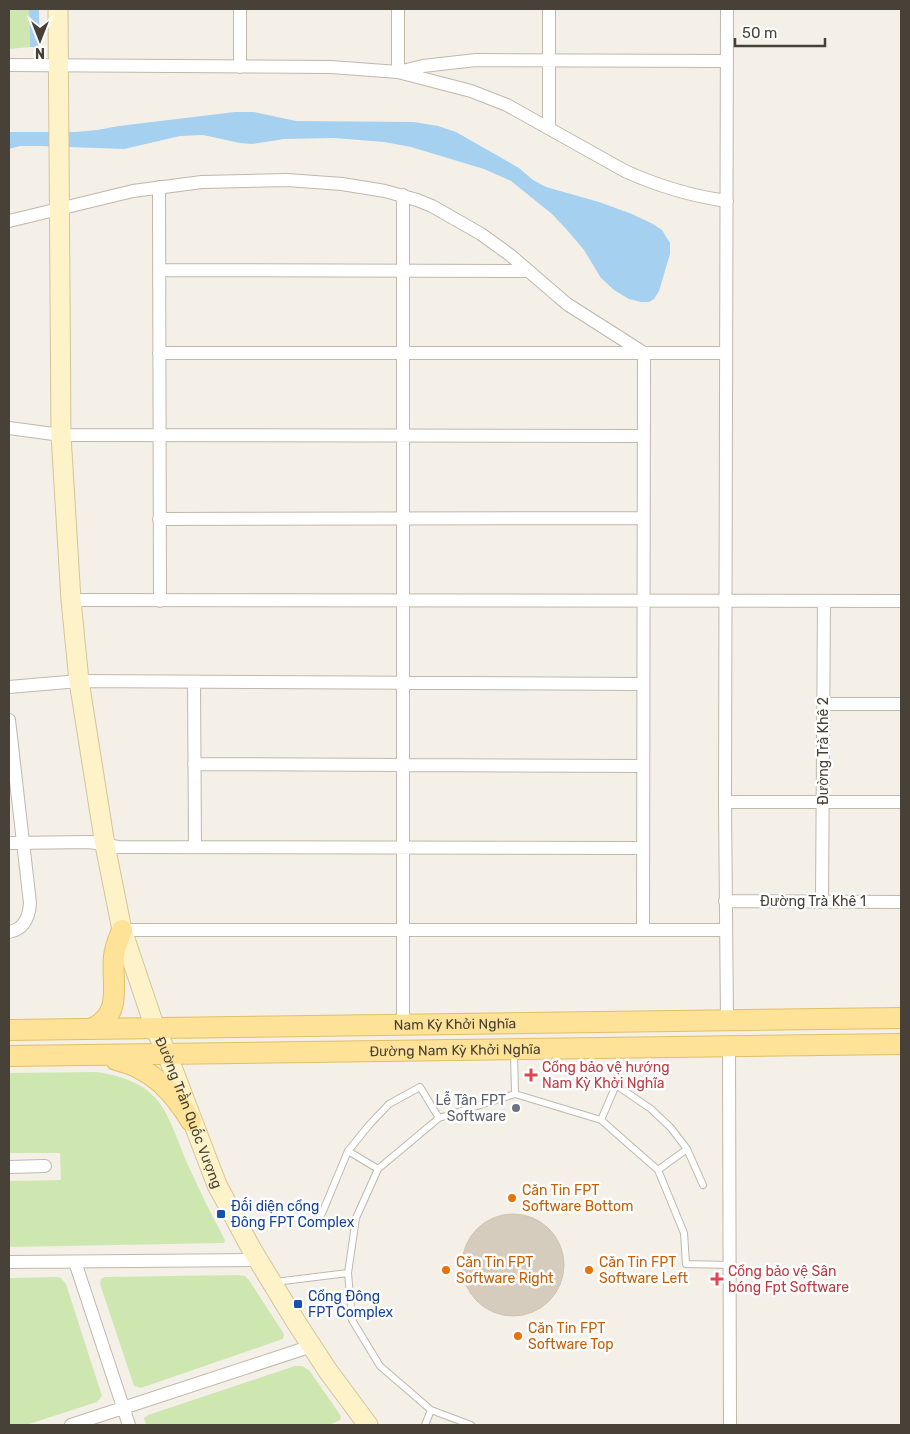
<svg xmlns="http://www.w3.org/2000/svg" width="910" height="1434" font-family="Rubik,sans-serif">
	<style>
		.green { fill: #cee7b1 }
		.water { fill: #a5d0f0 }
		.building { fill: #d5ccbd; stroke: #d0c4b1 }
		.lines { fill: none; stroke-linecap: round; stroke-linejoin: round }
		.lane-casing { stroke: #bfb8ab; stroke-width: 8 }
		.street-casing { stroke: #bfb8ab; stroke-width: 14 }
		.secondary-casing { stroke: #d3c599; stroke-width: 21 }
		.primary-casing { stroke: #e2bf67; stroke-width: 22 }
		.lane { stroke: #fff; stroke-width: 6 }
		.street { stroke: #fff; stroke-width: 12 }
		.secondary { stroke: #fef2c8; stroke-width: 19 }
		.primary { stroke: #fde298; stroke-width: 20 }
		.health-dot { fill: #e0444e; stroke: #fff; stroke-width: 2 }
		.worship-dot { fill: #6b7280; stroke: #fff; stroke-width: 2 }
		.food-dot { fill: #e8710a; stroke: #fff; stroke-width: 2 }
		.transit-dot { fill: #1a4fb4; stroke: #fff; stroke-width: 2 }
		.labels { text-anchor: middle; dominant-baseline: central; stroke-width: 5; stroke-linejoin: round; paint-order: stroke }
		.street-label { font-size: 14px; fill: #474137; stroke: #fff }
		.health-label { font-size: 14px; fill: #be3a42; stroke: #fff; text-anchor: start }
		.worship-label { font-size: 14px; fill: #5b616d; stroke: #fff; text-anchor: end }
		.food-label { font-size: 14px; fill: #c56008; stroke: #fff; text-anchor: start }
		.transit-label { font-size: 14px; fill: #164399; stroke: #fff; text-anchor: start }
	</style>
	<rect width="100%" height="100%" fill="#f4f0e8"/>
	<!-- green -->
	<path class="green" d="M9,9H29L30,47L9,49Z
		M97,1072C165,1083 165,1112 189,1167C200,1192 212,1216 225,1240L224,1243L9,1247V1181L61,1180L60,1153H9V1073Z
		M237,1275L245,1276L249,1280L284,1334L283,1339L141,1388L134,1386L100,1284L101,1279L105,1277Z
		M57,1277L61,1278L66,1284L102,1396L97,1402L26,1425H9V1278Z
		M295,1366H302L309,1370L341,1416L340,1420L329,1425H146L144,1418L148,1415Z"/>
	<!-- water -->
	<path class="water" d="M29,9H39L40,47H30Z
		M235,112H254L296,121L414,122L438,126L456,132L519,168L533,180L546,187L599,202L632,214L653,224L662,230L670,243V254L659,291L654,299L649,302H641L629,299L614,290L601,278L584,250L567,230L552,214L511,181L484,169L411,147L384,142L334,138L284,139L252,144L240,143L203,135L180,136L124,149L41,146H20L9,149V132H76L97,130L119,126Z"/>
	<!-- building -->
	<path class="building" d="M462 1265a51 51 0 1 1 102 0a51 51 0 1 1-102 0Z"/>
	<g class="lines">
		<!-- lane casing -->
		<g class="lane-casing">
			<path id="lane" d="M514,1053L515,1094
				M601,1120L616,1085L651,1109L671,1128L687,1149
				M348,1151L370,1124L389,1104L420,1087L439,1118
				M658,1170L687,1149L703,1185
				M318,1223L348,1151L378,1169
				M348,1273L352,1320L380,1366L431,1410L471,1425
				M275,1282L348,1273L356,1218L378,1169L439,1118L515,1094L601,1120L658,1170L684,1233L686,1264L730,1265
				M425,1425L431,1410"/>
		</g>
		<!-- street casing -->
		<g class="street-casing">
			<path id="street" d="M240,9V67
				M398,9V72L423,66L476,60L727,61
				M727,9L725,802L727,1021
				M9,65L331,67L398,72L471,91L507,105L625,171C658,186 691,196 727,201
				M549,128V9
				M159,187L160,601
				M403,195V1025
				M9,221L133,191L202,182L287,180L342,184L385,191L417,200L432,206L481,234L510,255L567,304L644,353H726
				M159,270L528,271
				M159,353H644L643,930
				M9,428L61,435L643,436
				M159,519L643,518
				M71,600L901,601
				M194,682L195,847
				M9,687L79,681L643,684
				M823,704H901
				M9,720L30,903C29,918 24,929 9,932
				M194,764L643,766
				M725,802H901
				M9,843L90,842L118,847L642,848
				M725,901L901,902
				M822,901L824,601
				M122,930H726
				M729,1046L730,1425
				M9,1167L45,1166
				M9,1262L257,1260
				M75,1262L129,1425
				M71,1425L312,1346"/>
		</g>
		<!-- secondary casing -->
		<g class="secondary-casing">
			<g id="secondary">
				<path id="s1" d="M58,9L61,435L71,600L79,681L105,845L122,930L155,1028L167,1054L217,1185L252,1250L296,1322L328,1371L368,1425"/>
			</g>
		</g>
		<!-- primary casing -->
		<g class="primary-casing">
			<g id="primary">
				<path d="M91,1029C124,1014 111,986 114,956C115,947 119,938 122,930"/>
				<path id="s2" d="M9,1030L901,1018"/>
				<path id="s3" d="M9,1056L901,1044"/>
				<path d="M116,1060C152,1068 173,1092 191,1121"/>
			</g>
		</g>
		<!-- lane -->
		<use href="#lane" class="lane"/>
		<!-- street -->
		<use href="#street" class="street"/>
		<!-- secondary -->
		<use href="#secondary" class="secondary"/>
		<!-- primary -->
		<use href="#primary" class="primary"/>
	</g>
	<!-- markers -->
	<g class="health-dot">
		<path d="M528.5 1067.5h5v5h5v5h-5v5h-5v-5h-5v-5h5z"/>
		<path d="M714.5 1271.5h5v5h5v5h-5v5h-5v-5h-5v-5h5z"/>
	</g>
	<circle class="worship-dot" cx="516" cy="1108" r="5"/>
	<g class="food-dot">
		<circle cx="512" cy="1198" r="5"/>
		<circle cx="446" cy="1270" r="5"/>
		<circle cx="589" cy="1270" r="5"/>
		<circle cx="518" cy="1336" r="5"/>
	</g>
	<g class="transit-dot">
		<rect x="216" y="1209" width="10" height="10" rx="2.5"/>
		<rect x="293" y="1299" width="10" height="10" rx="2.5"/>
	</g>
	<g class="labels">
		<!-- street labels -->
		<g class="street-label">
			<text transform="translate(823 751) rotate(-90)">Đường Trà Khê 2</text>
			<text x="813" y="901">Đường Trà Khê 1</text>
			<text stroke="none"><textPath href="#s2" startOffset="446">Nam Kỳ Khởi Nghĩa</textPath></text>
			<text stroke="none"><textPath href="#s3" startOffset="446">Đường Nam Kỳ Khởi Nghĩa</textPath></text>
			<text stroke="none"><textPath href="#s1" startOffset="1120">Đường Trần Quốc Vượng</textPath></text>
		</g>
		<!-- health labels -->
		<g class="health-label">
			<text x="542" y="1067">Cổng bảo vệ hướng<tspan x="542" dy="16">Nam Kỳ Khởi Nghĩa</tspan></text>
			<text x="728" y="1271">Cổng bảo vệ Sân<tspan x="728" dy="16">bóng Fpt Software</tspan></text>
		</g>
		<!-- worship labels -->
		<g class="worship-label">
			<text x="506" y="1100">Lễ Tân FPT<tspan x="506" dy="16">Software</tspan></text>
		</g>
		<!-- food labels -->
		<g class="food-label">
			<text x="522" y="1190">Căn Tin FPT<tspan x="522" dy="16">Software Bottom</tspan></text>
			<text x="456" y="1262">Căn Tin FPT<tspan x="456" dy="16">Software Right</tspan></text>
			<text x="599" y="1262">Căn Tin FPT<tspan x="599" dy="16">Software Left</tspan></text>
			<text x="528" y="1328">Căn Tin FPT<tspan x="528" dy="16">Software Top</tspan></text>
		</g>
		<!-- transit labels -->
		<g class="transit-label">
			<text x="231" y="1206">Đối diện cổng<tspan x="231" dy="16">Đông FPT Complex</tspan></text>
			<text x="308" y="1296">Cổng Đông<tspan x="308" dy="16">FPT Complex</tspan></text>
		</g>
	</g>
	<!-- border -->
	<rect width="910" height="1434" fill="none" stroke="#474137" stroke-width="20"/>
	<!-- north arrow -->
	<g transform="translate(40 40) rotate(180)" stroke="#ffffff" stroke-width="4" paint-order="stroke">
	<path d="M0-4L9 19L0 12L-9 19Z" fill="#474137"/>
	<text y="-8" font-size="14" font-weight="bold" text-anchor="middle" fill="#474137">N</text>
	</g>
	<!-- scale -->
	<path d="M735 38v8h90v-8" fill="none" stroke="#474137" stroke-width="2.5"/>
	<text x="742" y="38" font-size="15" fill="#474137" stroke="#ffffff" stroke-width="4" paint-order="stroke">50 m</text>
</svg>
